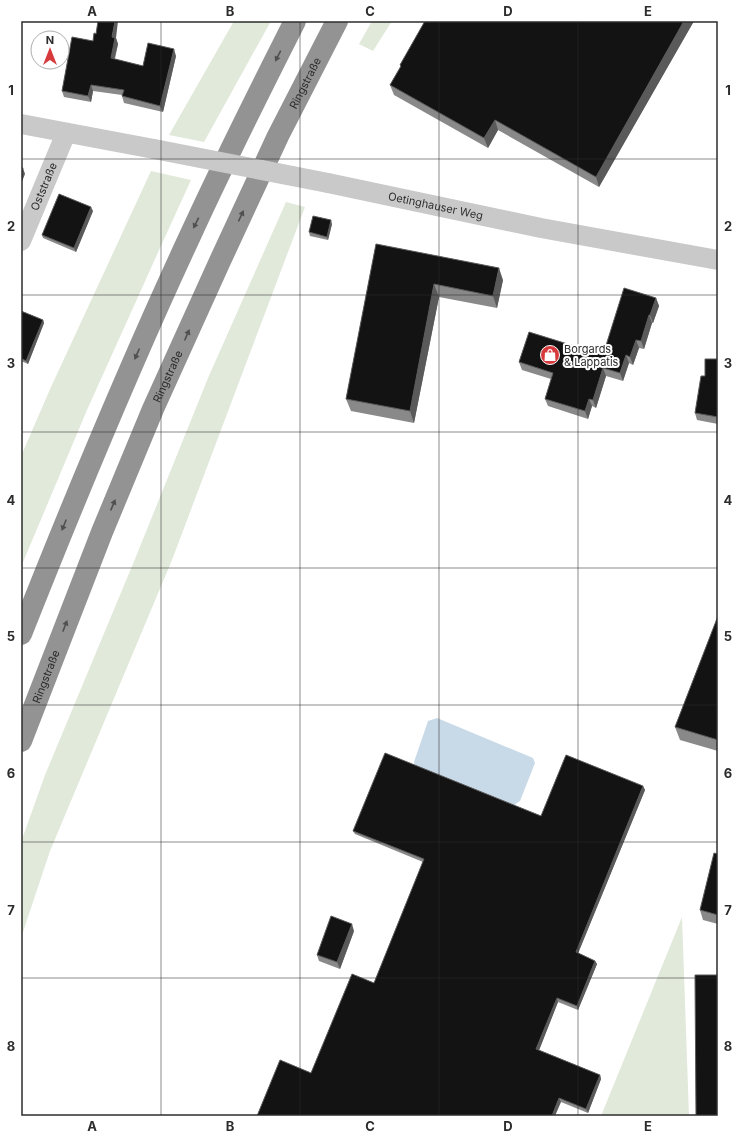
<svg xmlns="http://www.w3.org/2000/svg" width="739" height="1137" font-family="Inter,sans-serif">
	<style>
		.green { fill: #e1e9da }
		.water { fill: #c8d9e8 }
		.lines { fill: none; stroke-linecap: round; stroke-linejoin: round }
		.street { stroke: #c9c9c9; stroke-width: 20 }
		.highway { stroke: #939393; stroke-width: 22 }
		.street-bridge { stroke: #c9c9c9; stroke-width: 20 }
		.wall { fill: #898989 }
		.shaded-wall { fill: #5a5a5a }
		.building { fill: #131313; stroke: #5a5a5a }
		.oneway { fill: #505050 }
		.grid { fill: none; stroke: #2c2c2c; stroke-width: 1; stroke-opacity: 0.55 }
		.labels { text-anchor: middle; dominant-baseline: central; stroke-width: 4; stroke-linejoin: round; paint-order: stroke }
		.street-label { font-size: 11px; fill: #2c2c2c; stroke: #fff }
		.poi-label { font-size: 11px; fill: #2c2c2c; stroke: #fff; text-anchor: start }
		.neatline { fill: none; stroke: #2c2c2c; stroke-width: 1.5 }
		.grid-label { font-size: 13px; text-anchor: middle; font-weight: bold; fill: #2c2c2c }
	</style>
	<rect width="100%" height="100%" fill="#fff"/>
	<!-- green -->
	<path class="green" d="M234,21H271L204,142L169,135Z
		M372,21H392L373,51L359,44Z
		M151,171L191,180L160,248L87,410L21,567V456L51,387Z
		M286,202L305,207L172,560L50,851L21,938V842L45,775L135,559L208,378Z
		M682,917L689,1116H601Z"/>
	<!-- water -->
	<path class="water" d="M437,718L533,758L535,763L520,801L514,805L415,766L414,762L428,721Z"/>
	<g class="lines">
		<!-- street -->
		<g class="street">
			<path d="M21,124L154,149"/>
			<path id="s1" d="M328,183L541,228L718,260"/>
			<path id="s2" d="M21,241L66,133"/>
		</g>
		<!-- highway -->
		<g class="highway">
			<path d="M21,634C74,500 129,367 190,236C223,164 259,92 295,21"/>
			<path id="s3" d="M21,741L102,532L153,409L220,261L278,136L337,21"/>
		</g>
		<!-- street-bridge -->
		<path class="street-bridge" d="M154,149L328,183"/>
	</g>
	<!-- wall -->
	<path class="wall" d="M425,21H694L599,187L498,130L488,148L394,95L390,85L401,67L400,65Z
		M116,38L118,44L115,59L143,66L176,56L163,112L124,103L122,96V95L93,91L91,102L64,97L62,91L93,41Z
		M93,211L76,252L43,238L42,235Z
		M332,224L328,240L310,236L309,232Z
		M376,244L503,280L497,308L439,297L414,423L351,411L346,399Z
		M656,298L659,306L653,323H652L644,349L639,348L633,365L629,363L623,381L606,376L596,408L592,406L588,419L548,406L545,399L551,379L522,370L519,362L603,355Z
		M21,311L43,320L44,323L28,364L21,361Z
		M718,359V424L697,420L695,413L705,376Z
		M718,616V751L680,740L675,727Z
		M643,786L645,790L578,953L595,961L597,964L578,1010L558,1002L539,1050L600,1075L601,1079L588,1113L561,1102L311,1073L374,983L423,862L355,834L353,831L541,816Z
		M718,854V924L703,920L700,910Z
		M354,931L340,969L319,961L317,955Z"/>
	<!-- shaded-wall -->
	<path class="shaded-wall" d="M115,21H118L116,38L118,44L113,64L111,58L112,37Z
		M684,21H694L599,187L596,177Z
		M174,49L176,56L163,112L160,106Z
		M91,85L93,91L91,102L88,96Z
		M495,120L498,130L488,148L484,138Z
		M23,168L25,174L21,184V173Z
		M91,207L93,211L76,252L74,248Z
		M331,220L332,224L328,240L327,237Z
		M499,268L503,280L497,308L493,296Z
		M434,284L439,297L414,423L410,411Z
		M656,298L659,306L653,323L650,315Z
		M649,315L652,323L644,349L641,341Z
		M43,320L44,323L28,364L26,361Z
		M636,340L639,348L633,365L630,357Z
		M626,355L629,363L623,381L620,373Z
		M603,368L606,376L596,408L593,400Z
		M21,397L22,400L21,404Z
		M589,399L592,406L588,419L585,411Z
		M643,786L645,790L577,956L576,952Z
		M352,924L354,931L340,969L337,962Z
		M595,961L597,964L578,1010L577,1006Z
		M557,998L558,1002L538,1053L536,1049Z
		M600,1075L601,1079L588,1113L586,1109Z
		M559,1098L561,1102L555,1116H552Z"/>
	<!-- building -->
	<path class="building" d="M98,21H115L112,37L115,38L111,58L143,66L148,43L174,49L160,106L122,96L124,90L91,85L88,96L62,91L72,37L93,41L94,33L96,34Z
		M425,21H684L596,177L495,120L484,138L390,85L401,66L400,65Z
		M21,167L23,168L21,173Z
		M59,194L91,207L74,248L42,235Z
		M313,216L331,220L327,237L309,232Z
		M376,244L499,268L493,296L434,284L410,411L346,399Z
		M624,288L656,298L650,315H649L641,341L636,340L630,357L626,355L620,373L603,368L593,400L589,399L585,411L545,399L553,373L519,362L529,332L603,355Z
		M21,311L43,320L26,361L21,358Z
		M705,359H718V417L695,413L701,376H705Z
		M718,616V740L675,727Z
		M385,753L541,816L566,755L643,786L576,952L595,961L577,1006L557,998L536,1049L600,1075L586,1109L559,1098L552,1116H257L280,1060L311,1073L352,974L374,983L424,859L353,831Z
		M714,853L718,854V915L700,910Z
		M331,916L352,924L337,962L317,955Z
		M695,975H718V1116H696Z"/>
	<!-- one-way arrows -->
	<defs><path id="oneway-solid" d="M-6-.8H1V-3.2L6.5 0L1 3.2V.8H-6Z"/></defs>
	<g class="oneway">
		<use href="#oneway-solid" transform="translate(278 56) rotate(117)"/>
		<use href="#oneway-solid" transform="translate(241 216) rotate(-65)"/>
		<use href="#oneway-solid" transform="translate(196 223) rotate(116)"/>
		<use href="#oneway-solid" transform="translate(187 335) rotate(-66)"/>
		<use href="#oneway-solid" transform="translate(137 354) rotate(114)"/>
		<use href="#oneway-solid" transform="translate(113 505) rotate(-67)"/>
		<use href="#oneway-solid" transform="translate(64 525) rotate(112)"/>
		<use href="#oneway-solid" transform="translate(65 626) rotate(-69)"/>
	</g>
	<!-- grid -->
	<path class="grid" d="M161,21V1116M300,21V1116M439,21V1116M578,21V1116M21,159H718M21,295H718M21,432H718M21,568H718M21,705H718M21,842H718M21,978H718"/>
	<!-- icons -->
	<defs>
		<g id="shop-disc" transform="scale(1)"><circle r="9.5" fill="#d73a3d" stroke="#fff"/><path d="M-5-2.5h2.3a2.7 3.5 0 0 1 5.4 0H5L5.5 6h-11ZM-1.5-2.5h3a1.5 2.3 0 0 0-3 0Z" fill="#fff"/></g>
	</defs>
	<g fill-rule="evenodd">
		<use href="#shop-disc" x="550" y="355"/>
	</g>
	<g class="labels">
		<!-- street labels -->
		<g class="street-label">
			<text stroke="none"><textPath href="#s3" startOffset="717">Ringstraße</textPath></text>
			<text stroke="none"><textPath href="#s2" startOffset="59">Oststraße</textPath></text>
			<text stroke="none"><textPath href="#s1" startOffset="110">Oetinghauser Weg</textPath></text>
			<text stroke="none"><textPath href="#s3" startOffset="393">Ringstraße</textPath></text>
			<text stroke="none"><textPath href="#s3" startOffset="69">Ringstraße</textPath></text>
		</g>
		<!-- poi labels -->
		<g class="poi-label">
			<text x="564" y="349">Borgards<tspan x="564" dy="13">&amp; Lappatis</tspan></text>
		</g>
	</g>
	<!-- border -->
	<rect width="739" height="1137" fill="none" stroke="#ffffff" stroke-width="44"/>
	<!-- north arrow -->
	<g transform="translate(50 50)"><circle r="19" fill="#ffffff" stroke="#ababab"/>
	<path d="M0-3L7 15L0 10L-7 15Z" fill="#d73a3d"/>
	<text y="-6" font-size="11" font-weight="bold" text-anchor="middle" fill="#2c2c2c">N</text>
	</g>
	<rect x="22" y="22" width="695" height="1093" class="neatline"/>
	<g class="grid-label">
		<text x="92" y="16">A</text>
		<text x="230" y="16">B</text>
		<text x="370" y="16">C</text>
		<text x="508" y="16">D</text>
		<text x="648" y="16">E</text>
		<text x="11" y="95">1</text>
		<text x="728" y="95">1</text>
		<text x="11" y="231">2</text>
		<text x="728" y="231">2</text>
		<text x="11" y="368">3</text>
		<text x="728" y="368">3</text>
		<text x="11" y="505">4</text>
		<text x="728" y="505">4</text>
		<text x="11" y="641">5</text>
		<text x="728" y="641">5</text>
		<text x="11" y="778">6</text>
		<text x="728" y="778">6</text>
		<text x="11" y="915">7</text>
		<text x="728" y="915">7</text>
		<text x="11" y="1051">8</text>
		<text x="728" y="1051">8</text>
		<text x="92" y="1131">A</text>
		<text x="230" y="1131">B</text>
		<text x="370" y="1131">C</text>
		<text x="508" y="1131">D</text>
		<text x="648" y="1131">E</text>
	</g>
</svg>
